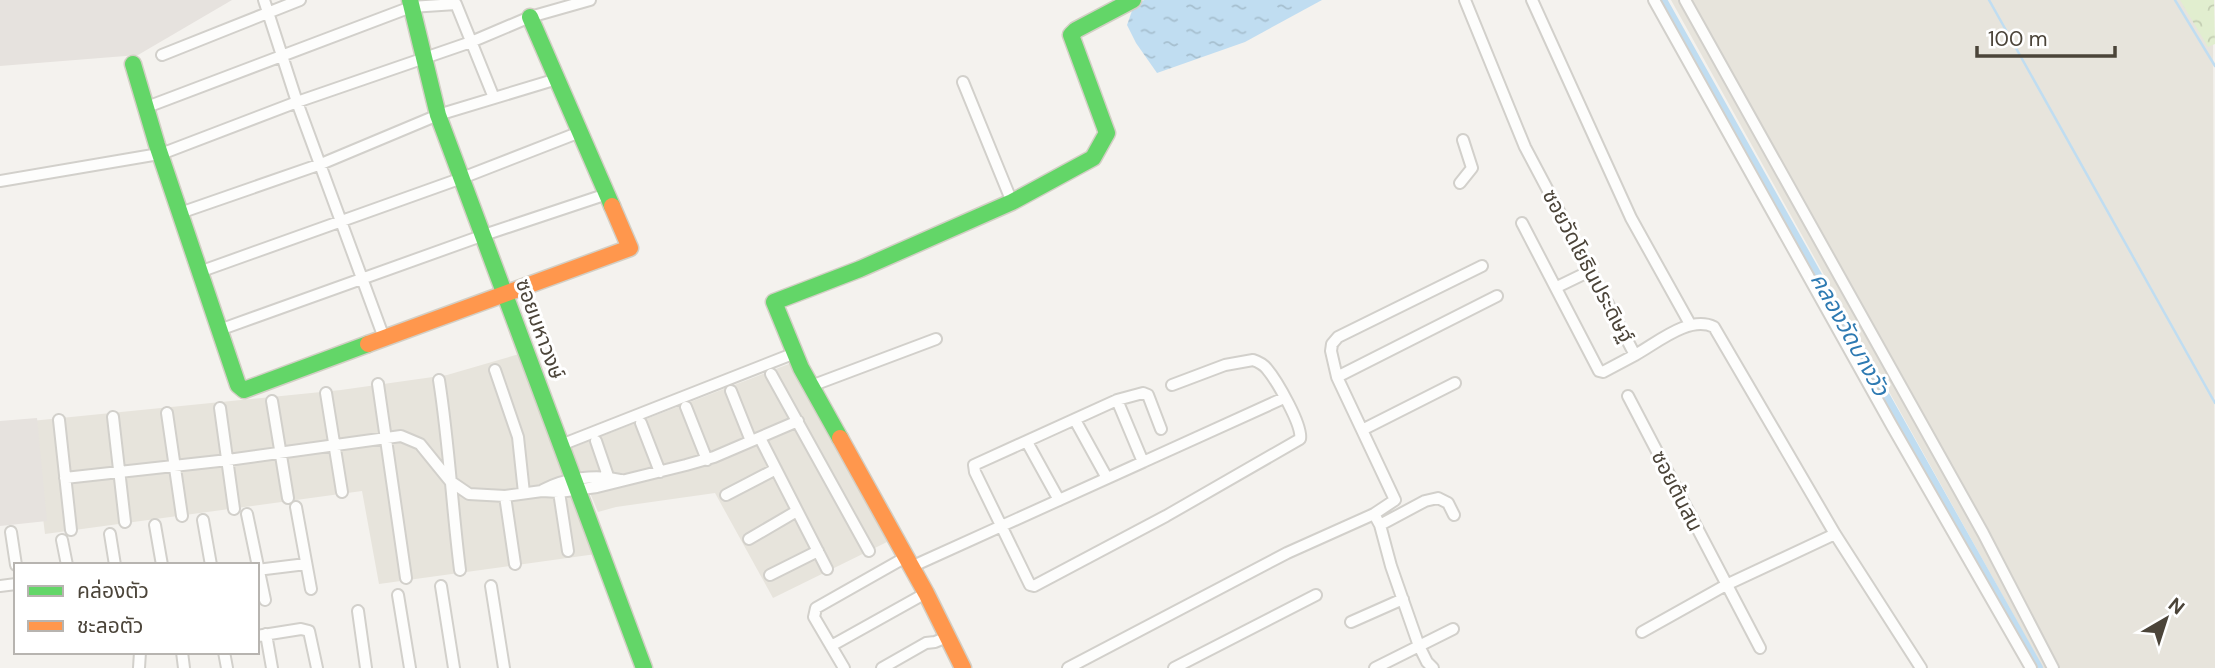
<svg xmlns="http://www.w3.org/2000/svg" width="2215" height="668" font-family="'DM Sans','Noto Sans Thai',sans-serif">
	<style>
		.residential { fill: #e7e4dc }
		.industrial { fill: #e6e2de }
		.forest { fill: url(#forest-crowns) }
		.water { fill: url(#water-ripples) }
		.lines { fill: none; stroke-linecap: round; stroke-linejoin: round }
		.stream { stroke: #c0ddf1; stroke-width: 2.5 }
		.canal { stroke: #c0ddf1; stroke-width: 10 }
		.street-casing { stroke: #d2d0cb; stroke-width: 14 }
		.fast-casing { stroke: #d3cfc5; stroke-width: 19 }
		.slow-casing { stroke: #d3cfc5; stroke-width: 19 }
		.street { stroke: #fdfdfc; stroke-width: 10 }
		.fast { stroke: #63d668; stroke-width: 16 }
		.slow { stroke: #ff974d; stroke-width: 16 }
		.labels { text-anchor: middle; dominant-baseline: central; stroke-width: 6; stroke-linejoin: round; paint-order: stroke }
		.street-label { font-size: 21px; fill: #4b4439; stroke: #fff }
		.water-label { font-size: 23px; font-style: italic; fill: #2e7ab2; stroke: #fff }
	</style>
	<defs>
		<pattern id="forest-crowns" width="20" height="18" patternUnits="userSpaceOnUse" patternTransform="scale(1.75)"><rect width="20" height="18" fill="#e1eecf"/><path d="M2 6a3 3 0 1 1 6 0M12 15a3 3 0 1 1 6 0" fill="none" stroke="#c3cdb2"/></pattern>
		<pattern id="water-ripples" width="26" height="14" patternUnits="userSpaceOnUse" patternTransform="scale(1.75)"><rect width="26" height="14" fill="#c0ddf1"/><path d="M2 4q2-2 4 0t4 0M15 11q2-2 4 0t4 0" fill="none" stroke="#a6bfcf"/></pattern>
	</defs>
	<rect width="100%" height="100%" fill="#f4f2ee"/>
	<!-- residential -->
	<path class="residential" d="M1671,0H2213L2215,668H2043Z
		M519,354L596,554L379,584L362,491L45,534L31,421L341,390L447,375Z
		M794,362L887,542L773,598L715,493L616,507L598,512L571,448Z"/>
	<!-- industrial -->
	<path class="industrial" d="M0,0H232L138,55L0,66Z
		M37,418L47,521L0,526V421Z"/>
	<!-- forest -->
	<path class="forest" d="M2180,0H2214L2215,44L2208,47Z"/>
	<!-- water -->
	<path class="water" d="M1144,0H1322L1245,42L1157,73L1136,43L1127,25L1133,8Z"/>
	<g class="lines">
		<!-- stream -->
		<path class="stream" d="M1989,0L2215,403
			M2175,0L2215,66"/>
		<!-- canal -->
		<path class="canal" d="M1662,0L2038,668"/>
		<!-- street casing -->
		<g class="street-casing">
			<path id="street" d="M264,0L297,102L384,338
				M1465,0L1525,147L1635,355C1657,343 1689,315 1714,327L1835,534L1921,668
				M1532,0L1631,218L1690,324
				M1654,0L1892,426L2031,668
				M1685,0L1983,533L2053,668
				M162,55L300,0
				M963,82L1012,202
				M147,107L411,7L456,4L494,98
				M161,154L297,102L471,42L530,17L590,0
				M0,181L159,154
				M1460,183L1472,168L1463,140
				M180,213L321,164L438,115L557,79
				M1522,223L1599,371L1603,372L1635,355
				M202,271L462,178L580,132
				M1557,287L1590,271
				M222,329L484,235L607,194
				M495,370L518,437L524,493
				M771,374L869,551
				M1337,377L1497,296
				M439,380C449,443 452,507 460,570
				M378,384L406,578
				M811,386L936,339
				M731,391L751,441
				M326,393L342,492
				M1628,396L1760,648
				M272,401L288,498
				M686,407L707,460
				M220,408L234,509
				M167,413L182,516
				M113,417L125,522
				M59,420L71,530
				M1075,420L1107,478
				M641,423L660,472
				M1161,429L1148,395L1143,393L1117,400L974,465L975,472L1030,585L1034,586L1166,516L1300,439C1303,426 1277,381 1267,369C1264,365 1259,362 1253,360L1225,365L1172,385
				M1362,430L1455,383
				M760,438L827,569
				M596,441L610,482
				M1027,442L1059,500
				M561,445L795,353
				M1143,462L1284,398
				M65,478L228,460L401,436L420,444L450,481L469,494L505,496L542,491L559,492L597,487L686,465L714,457L798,421
				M543,490C565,478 596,474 621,480
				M559,492L568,551
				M726,495L776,469
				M505,496L515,564
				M296,507L311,589
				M247,514L265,600
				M1374,514L1380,525L1391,566L1419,646L1375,668
				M203,520L211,565
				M155,525L162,565
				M1380,525L1425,501L1438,498L1448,503L1454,515
				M11,532L16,565
				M110,534L115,565
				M749,539L797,511
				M62,540L67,565
				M911,567L1143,462L1117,400
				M257,570L306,564
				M770,575L818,551
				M0,586L16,584
				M441,586L454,668
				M491,586L504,668
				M398,595L410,668
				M358,611L366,668
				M1351,622L1403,599
				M1642,632L1726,585L1835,534
				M266,634L272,668
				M257,636L301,629L309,631L317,668
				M831,646L926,593
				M182,652L184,668
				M224,652L227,668
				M139,668L140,652
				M844,668L814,617L816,608L906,557
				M882,668L926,643L935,642L947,637
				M1068,668L1287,553L1374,514L1395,500L1337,377L1331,351L1332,344L1338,337L1482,266
				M1174,668L1316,595
				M1433,668L1427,662L1419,646L1453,629"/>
		</g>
		<!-- fast casing -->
		<g class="fast-casing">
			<path id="fast" d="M410,0L438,115L644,668
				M530,17L612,206
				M133,64L157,145L238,385L244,390L368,344
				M840,438L801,368L774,302L860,269L1012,202L1093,158L1107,133L1071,35L1076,30L1133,0"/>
		</g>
		<!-- slow casing -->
		<g class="slow-casing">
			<path id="slow" d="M368,344L630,248L612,206
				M840,438L926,593L963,668"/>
		</g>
		<!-- street -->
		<use href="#street" class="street"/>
		<!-- fast -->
		<use href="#fast" class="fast"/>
		<!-- slow -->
		<use href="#slow" class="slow"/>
	</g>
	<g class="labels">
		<!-- street labels -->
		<g class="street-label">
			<text transform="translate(1588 266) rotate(62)">ซอยวัดโยธินประดิษฐ์</text>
			<text transform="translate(540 329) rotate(70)">ซอยมหาวงษ์</text>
			<text transform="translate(1677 491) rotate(63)">ซอยต้นสน</text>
		</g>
		<!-- water labels -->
		<g class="water-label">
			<text transform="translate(1850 334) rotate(61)">คลองวัดบางวัว</text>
		</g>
	</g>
	<!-- legend -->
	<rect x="14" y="563" width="245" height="91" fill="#ffffff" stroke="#b7b4b0" stroke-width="2"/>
	<rect x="28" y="586" width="35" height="10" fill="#63d668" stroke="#b7b4b0" stroke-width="2"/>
	<text x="77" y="598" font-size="21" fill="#4b4439">คล่องตัว</text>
	<rect x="28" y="621" width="35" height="10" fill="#ff974d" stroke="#b7b4b0" stroke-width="2"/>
	<text x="77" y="633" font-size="21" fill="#4b4439">ชะลอตัว</text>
	<!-- north arrow -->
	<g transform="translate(2166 619) rotate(39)" stroke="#ffffff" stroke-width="5" paint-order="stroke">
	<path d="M0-5L12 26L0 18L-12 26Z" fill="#4b4439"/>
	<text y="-10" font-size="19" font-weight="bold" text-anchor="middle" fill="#4b4439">N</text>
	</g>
	<!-- scale -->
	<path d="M1977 46v10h138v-10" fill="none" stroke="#4b4439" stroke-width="3.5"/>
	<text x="1988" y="46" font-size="21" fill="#4b4439" stroke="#ffffff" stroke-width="5" paint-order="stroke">100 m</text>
</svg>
